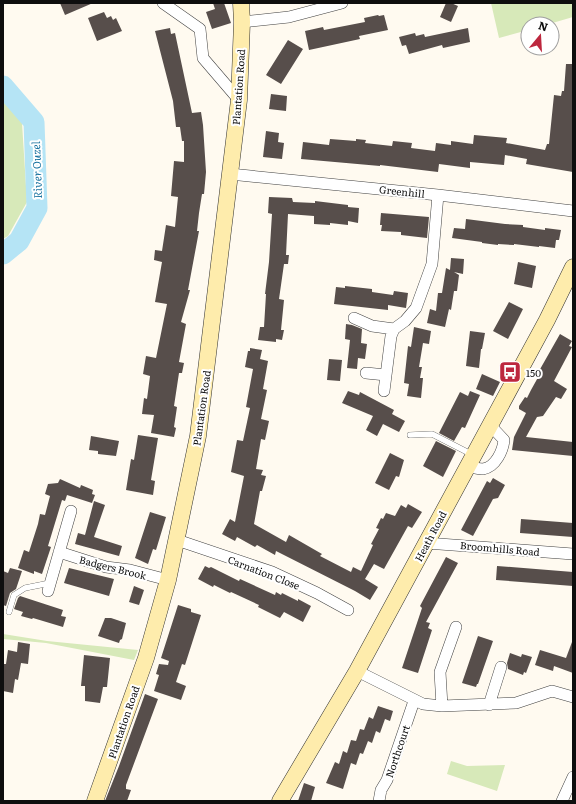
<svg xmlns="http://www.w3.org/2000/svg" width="576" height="804" font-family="Literata,serif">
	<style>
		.green { fill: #d7e9b9 }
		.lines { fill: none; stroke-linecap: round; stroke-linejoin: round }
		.river { stroke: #b5e4f5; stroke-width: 21 }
		.building { fill: #574e4b }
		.lane-casing { stroke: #414141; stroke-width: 6 }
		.street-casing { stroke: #414141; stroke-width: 12 }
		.secondary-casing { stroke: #303030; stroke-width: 17 }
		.lane { stroke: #fff; stroke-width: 5.5 }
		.street { stroke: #fff; stroke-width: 11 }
		.secondary { stroke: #feecac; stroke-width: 16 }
		.labels { text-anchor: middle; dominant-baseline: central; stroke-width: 4; stroke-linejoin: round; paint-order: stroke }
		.street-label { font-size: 10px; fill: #0e0e0e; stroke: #fff }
		.poi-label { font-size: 10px; fill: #0e0e0e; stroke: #fff; text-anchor: start }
		.water-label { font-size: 11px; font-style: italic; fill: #18729f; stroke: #fff }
	</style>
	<rect width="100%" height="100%" fill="#fffaf0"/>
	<!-- green -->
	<path class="green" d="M491,3H573V17L549,24H528V30L499,38Z
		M3,98L22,123L27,202L8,236L3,239Z
		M3,634L47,641L138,650L134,660L46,643L3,639Z
		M451,761L467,766L505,765L497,791L447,774Z"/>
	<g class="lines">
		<!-- river -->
		<path class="river" d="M3,86L34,122L37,208L19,241L3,254"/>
	</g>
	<!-- building -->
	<path class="building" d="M60,3H93L65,15Z
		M213,3H224L231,23L212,29L206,12L215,9Z
		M446,3H451L458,6L451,22L440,17Z
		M104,12L107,18L111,16L113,20L116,18L122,31L97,41L88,18Z
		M378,15L379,16L384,15L388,30L359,36L360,39L309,50L305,31L323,27L324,30L365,22L364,18Z
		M170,28L171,34L175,33L192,113L201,112L203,125L206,172L204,194H202L199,213L197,231H199L188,290H190L181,322L186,324L179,362L184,363L182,373H179L174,406L177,407L174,427L176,428L174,437L151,433L154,415L142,414L144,398L147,399L150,376L143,374L146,356L156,358L167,304L155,302L162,262L154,260L155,250L162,251L166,225L175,227L178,197L171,196L174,161L184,162V141H182L180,127H176L173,101L155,31Z
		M468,28L470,42L443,48L442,45L409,54L406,45L402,46L399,37L415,33L416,36L424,34L425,37Z
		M288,40L303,49L281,84L266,75Z
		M566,64H573V172L526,164L527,159L505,155L504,165L470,162V168L439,164L438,172L380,165V166L301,159L303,142L329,145L330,139L356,141V139L366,140L365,143L392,146L393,141L412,143L411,148L435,151L436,143L451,145V141L473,144L474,135L507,138L506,143L545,150L547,144H549L554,95L561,96L562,91H564Z
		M271,94L287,96L286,111L269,109Z
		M266,131L279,133L278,142L284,143L282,159L263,157Z
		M269,197L292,198L293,202L315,203V201L348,205V207L359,208L358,223L348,221V225L330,223V225L314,224V216L288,214L286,255H289L288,264H284L279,299L284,300L281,330H284L282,340L276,339V342L258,340L260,327H264L266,294H265L269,262L272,214L268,213Z
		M381,213L429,217L427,238L401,235V232L381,231L382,225H380Z
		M466,219L505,224L523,225V227L545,230V228L561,230L559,240H556L555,248L539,246V247L514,244V245L498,244V245L482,243V242L452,238L454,228L465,229Z
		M451,258L464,259L463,274L454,272L459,275L457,291H454L451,310L449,309L445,327L427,323L430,309L436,311L438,293H442L446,268L450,270Z
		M518,262L536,266L532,288L514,284Z
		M345,286L372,289V292L393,295L394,291L408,293L406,308L388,305V310L334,304L336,287L345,288Z
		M509,302L523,309L508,339L493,331Z
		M346,324L352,325L362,329L361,343L367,344L365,359L358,358L357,369L347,368L350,340L345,339Z
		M414,327L431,331L429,344L423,343L419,367H422L420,378H423L421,398L407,396L409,384L404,383L408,346L411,347Z
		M470,331L485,333L482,349H481L479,368L466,366Z
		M560,334L572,341L569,346L572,347L554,381L567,389L561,399L556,397L543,416L537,417L526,437L573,442V456L512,450L514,437L526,413L519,409V406L525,397L527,398L531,390L541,372L539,371Z
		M250,348L262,350L260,359L268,361L263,389L267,390L261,419L269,421L265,440L261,439L256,469L263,470L261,475L266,476L262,491H260L254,524L286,542L289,535L322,554L320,556L351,572L353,567L361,571L373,545L371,544L379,529L376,528L381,518L383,519L386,513L395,516L401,505L406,508L408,504L422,512L412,528L408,526L384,569L374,564L365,579L378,587L370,600L355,591L276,551L275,555L257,545L255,547L237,537L235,541L222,534L230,519L235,522L244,476L231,472L237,440L243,441L250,408L246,407L253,369L245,367L248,351H250Z
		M329,359L342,360L340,381L327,380Z
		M482,374L500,382L493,396L476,389Z
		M348,391L359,395L360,392L394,410L392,414L405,421L399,432L383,424L377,436L366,430L373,416L342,403Z
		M470,391L480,395L465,428L462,427L454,441L439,433L460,392L468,396Z
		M138,435L158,438L151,480L155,481L153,495L126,490L131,459L134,460Z
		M91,436L119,441L116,456L98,454V451L89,450Z
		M436,441L456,451L443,477L423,466Z
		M390,453L404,460L399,477L396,476L389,490L375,483Z
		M493,478L505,485L498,498L493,499L473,536L461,530L487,481L490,483Z
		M60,479L80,488L81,485L93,490L92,494L95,495L92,503L67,495L65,501L62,500L48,546L51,547L42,574L34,571V574L18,568L24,550L29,552L38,524L40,514L45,515L50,496L45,494L48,484L58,483Z
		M94,501L105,505L94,537L122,546L119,556L75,544L78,533L85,535Z
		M150,512L166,517L156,550L153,549L148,564L135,558Z
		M521,519L573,523V537L520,533Z
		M446,557L458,563L426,622L430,623L428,628L432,630L418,673L402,668L422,608L420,606Z
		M205,566L209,568L211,567L239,581L240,579L275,595L276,592L281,595L282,593L298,601V599L311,606L303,622L284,612L280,618L258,607L259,605L231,592L230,593L214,585L213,587L198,579Z
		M497,566L573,572V586L496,580Z
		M10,568L22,571L16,589L10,593L6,606L3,605V571L8,573Z
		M69,568L114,579L109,596L64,583Z
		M134,586L144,590L139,605L129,602Z
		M20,596L63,610L61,616L66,617L63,627L33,618L32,619L21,616L23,612L14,609L18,598Z
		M178,605L191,609V612L201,615L185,665L182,664L176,682L186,686L181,700L154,691L159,675L156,674L159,664L168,665L169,661L161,658Z
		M105,618H111L126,623L122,639L120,640L119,643L98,636Z
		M478,636L493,641L478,684H477L476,687L462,683Z
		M18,642L30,644L28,664L21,663L18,680L15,679L13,693L3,691V669L4,664H6L8,650L17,652Z
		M572,642H573V673L554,666L553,671L535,665L540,650L566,658Z
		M510,653L521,657L522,654L532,657L526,673L524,672L523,675L508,669L507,663Z
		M84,655L110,658L107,687H103L100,703L85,701V686H81Z
		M145,694L158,699L126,785V789L131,790L127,801H105L119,766Z
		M378,706L393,711L390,721L385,719L380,733L376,731L372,743L368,741L363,754L360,753L356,765L351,763L343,789L326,783L335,762L339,764L343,751L347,753L351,740L356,741L360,729L364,730L369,717L373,719Z
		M304,783L315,787L311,801H298Z"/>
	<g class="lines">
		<!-- lane casing -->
		<g class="lane-casing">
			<path id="lane" d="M410,435L432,434L473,455
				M9,612L14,595L25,588L50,583"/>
		</g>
		<!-- street casing -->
		<g class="street-casing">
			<path id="street" d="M163,3L200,29L203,58L239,100
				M242,22L289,17L342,3
				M230,174L438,195L573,211
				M354,318L372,326L394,329
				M366,373L386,375
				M384,391L391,336L394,329L405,321L416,308L432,264L438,195
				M468,467C472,467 479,469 483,469C496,467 503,450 504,440L490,425
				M177,540L272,572L317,593L348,610
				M426,543L573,554
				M59,552L106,567L130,570L168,580
				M48,591L71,511
				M357,671L423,704L442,706L516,703L552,691L573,697
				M489,705L501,667
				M442,706L440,672L456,627
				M379,801L381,790L387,780L414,701
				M562,801L573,777"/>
		</g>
		<!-- secondary casing -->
		<g class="secondary-casing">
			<path id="secondary" d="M95,801L146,658L168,580L198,436L239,100L242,22L241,3
				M280,801L357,671L547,320L573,267"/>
		</g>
		<!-- lane -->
		<use href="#lane" class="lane"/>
		<!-- street -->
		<use href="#street" class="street"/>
		<!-- secondary -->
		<use href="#secondary" class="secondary"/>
	</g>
	<!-- icons -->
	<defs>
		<g id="bus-square" transform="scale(1.15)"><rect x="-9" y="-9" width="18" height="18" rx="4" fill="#bd273e" stroke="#fff"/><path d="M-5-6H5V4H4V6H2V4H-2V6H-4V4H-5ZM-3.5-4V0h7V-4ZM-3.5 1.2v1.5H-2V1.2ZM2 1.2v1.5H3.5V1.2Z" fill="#fff"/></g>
	</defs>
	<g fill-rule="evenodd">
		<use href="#bus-square" x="510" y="372"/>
	</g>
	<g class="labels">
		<!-- street labels -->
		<g class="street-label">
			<text transform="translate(238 87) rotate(-86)">Plantation Road</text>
			<text transform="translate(402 191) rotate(6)">Greenhill</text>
			<text transform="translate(201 408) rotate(-82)">Plantation Road</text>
			<text transform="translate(430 536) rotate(-62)">Heath Road</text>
			<text transform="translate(500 548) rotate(5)">Broomhills Road</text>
			<text transform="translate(113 567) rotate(14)">Badgers Brook</text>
			<text transform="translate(264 572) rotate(21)">Carnation Close</text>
			<text transform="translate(123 722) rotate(-71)">Plantation Road</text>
			<text transform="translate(397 751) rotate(-71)">Northcourt</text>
		</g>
		<!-- poi labels -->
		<g class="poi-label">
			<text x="526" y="372">150</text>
		</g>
		<!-- water labels -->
		<g class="water-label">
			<text transform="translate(36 170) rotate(-92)">River Ouzel</text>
		</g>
	</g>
	<!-- border -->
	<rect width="576" height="804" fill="none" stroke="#0e0e0e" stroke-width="8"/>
	<!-- north arrow -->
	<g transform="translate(540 36) rotate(18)"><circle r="19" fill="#ffffff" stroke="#9f9f9f"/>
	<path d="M0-3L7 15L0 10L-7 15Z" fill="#bd273e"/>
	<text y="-6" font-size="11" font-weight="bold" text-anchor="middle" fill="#0e0e0e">N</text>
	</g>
</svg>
